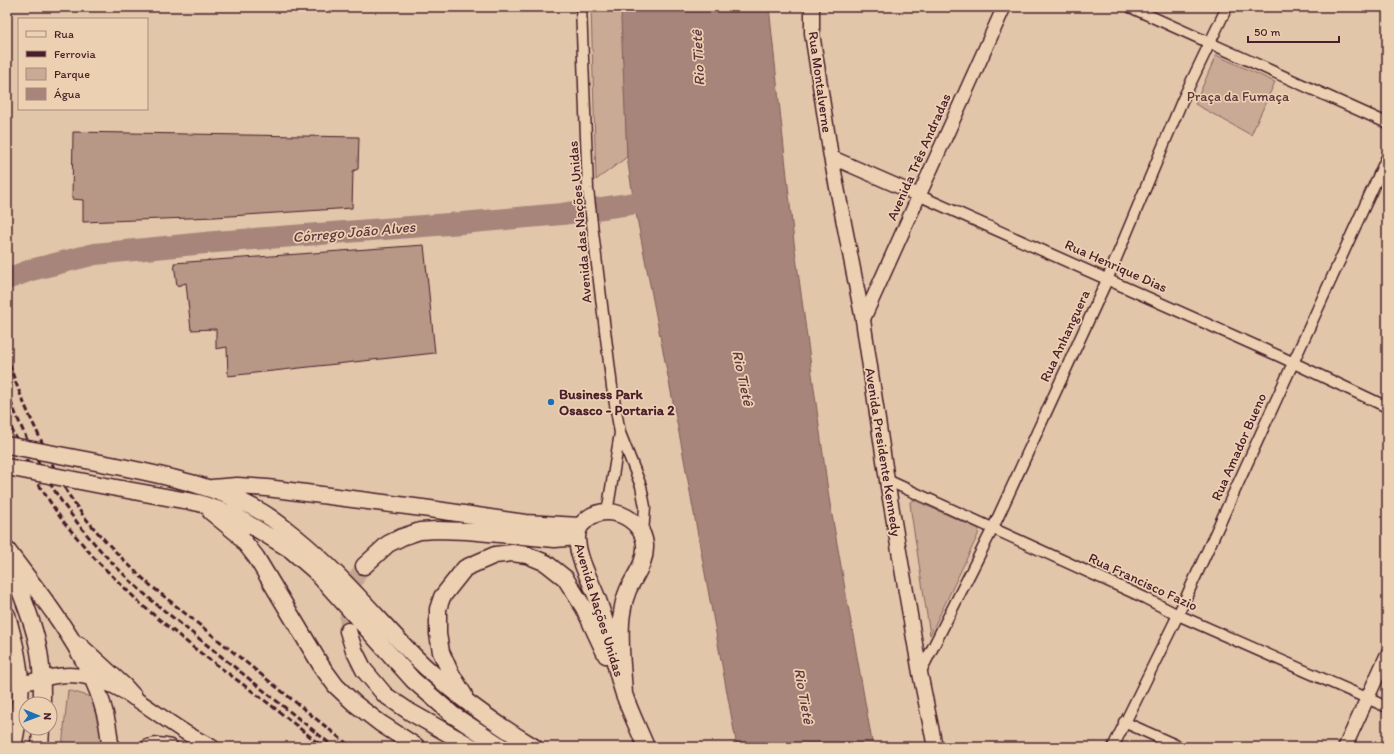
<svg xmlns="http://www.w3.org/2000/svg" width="1394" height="754" font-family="Itim,sans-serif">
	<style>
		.green { fill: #c8aa95; stroke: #896460 }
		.water { fill: #a7857a; stroke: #825c5a }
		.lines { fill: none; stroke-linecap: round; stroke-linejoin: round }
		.river { stroke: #a7857a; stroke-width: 22 }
		.building { fill: #b79786; stroke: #4a1f2b }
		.primary-tunnel { stroke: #c3a591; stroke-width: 16; stroke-dasharray: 16 8; stroke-linecap: butt }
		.minor-casing { stroke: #4a1f2b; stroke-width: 13 }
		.tertiary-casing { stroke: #4a1f2b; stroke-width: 16 }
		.secondary-casing { stroke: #4a1f2b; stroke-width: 17 }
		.primary-casing { stroke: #4a1f2b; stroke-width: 19 }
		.minor { stroke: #ebd0b2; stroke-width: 10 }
		.tertiary { stroke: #ebd0b2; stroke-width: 13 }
		.secondary { stroke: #ebd0b2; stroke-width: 14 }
		.primary { stroke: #ebd0b2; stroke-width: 16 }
		.rail { stroke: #4a1f2b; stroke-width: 3; stroke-dasharray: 6 3; stroke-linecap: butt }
		.primary-bridge-casing { stroke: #4a1f2b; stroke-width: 19; stroke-linecap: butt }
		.primary-bridge { stroke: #ebd0b2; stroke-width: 16 }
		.poi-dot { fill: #1f6fb2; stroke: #ebd0b2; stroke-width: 1.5 }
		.labels { text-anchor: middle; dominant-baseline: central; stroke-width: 3.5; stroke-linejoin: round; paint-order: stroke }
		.street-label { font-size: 14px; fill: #4a1f2b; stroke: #ebd0b2 }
		.park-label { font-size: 14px; fill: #5d343b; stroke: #ebd0b2 }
		.poi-label { font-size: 14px; font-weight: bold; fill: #4a1f2b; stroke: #ebd0b2; text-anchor: start }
		.water-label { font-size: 15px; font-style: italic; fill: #61383f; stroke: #ebd0b2 }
	</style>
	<rect width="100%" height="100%" fill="#e1c6aa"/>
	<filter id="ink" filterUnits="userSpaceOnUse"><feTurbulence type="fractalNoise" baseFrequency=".025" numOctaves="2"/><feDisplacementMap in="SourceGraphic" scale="8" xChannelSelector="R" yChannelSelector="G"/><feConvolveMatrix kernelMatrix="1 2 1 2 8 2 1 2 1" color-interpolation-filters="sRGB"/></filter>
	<g filter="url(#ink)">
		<!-- green -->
		<path class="green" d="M591,7H623L627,157L596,180Z
			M1216,55L1275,82L1251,135L1195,104Z
			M914,500L979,529L978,535L930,635L911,512L910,502Z
			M68,690L91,697L98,711L103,747H62Z"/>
		<!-- water -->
		<path class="water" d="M622,7H769L794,242L829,498L873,747H737L681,443L634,203L627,157L621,19Z"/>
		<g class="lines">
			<!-- river -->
			<path class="river" d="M7,279L31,270L95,254L215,242L462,223L562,214L663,199"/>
		</g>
		<!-- building -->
		<path class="building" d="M73,132L359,137L358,169L353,171L352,208L215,217L83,222V200L72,199Z
			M424,245L435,353L228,376L227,347L216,349V329L191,330L186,283L177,286L174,263Z"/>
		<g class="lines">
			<!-- primary-tunnel -->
			<path class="primary-tunnel" d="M348,631C346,609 349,585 364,566"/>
			<!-- minor casing -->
			<g class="minor-casing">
				<path id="minor" d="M581,7L588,189L593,232L612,387L620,433L641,486L645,507L643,534
					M1130,7L1387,123
					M918,195L1279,356L1387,407
					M887,480L1145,598L1178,615L1387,707
					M607,513L620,433
					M920,673L993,528L1107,280L1182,101L1227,7
					M1124,722L1180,747
					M1113,747L1178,615L1387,157"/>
			</g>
			<!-- tertiary casing -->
			<g class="tertiary-casing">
				<path id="tertiary" d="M831,157L918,195
					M863,320L1004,7
					M1345,747L1387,655"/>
			</g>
			<!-- secondary casing -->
			<g class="secondary-casing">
				<path id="secondary" d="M812,7V33L831,157L863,320L888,487L920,673L935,747
					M21,684C36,680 53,675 69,675C112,675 145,707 180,729C190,736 201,741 212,747
					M148,747C157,744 163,745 171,747"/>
			</g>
			<!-- primary casing -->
			<g class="primary-casing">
				<path id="primary" d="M117,466C165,476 214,485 258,510C272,517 284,528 297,538C340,573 375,616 414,656C450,692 491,721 534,747
					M111,487L199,503L234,515L291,550L314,570L413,680L453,715L502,747
					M212,488L237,486L267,488L430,509L525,523L580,526
					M211,512L238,534L256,557L322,667L336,686L354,703L380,723L417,747
					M7,550C49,607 107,673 110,747
					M8,560C18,587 31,614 37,642C42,662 42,684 42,704
					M364,566L388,544L402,537L420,531L437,530L467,531L555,539L577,537
					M7,615C13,637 19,659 20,682C22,703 17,726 13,747
					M348,631L354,650L364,670L385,695L410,712L472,747
					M79,645L124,686L134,697
					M464,695L450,672L441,652L438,634V609L442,597L465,568L495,555L512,553L527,555L546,563L565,578L584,608L606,655
					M624,695C623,670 618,637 622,613C623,605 625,597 628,590C635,575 646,563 645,545C643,517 604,500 584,522C579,526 577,532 577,538C578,562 593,584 600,606C610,635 614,665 624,694C630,712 639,730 646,747
					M40,747L41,728"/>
			</g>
			<!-- minor -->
			<use href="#minor" class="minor"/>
			<!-- tertiary -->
			<use href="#tertiary" class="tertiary"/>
			<!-- secondary -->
			<use href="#secondary" class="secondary"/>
			<!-- primary -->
			<use href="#primary" class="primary"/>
			<!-- rail -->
			<path class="rail" d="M7,356C15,384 27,411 40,438C51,462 63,488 79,510C100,537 125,562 150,585L351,747
				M7,393C22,430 38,466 60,499C65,507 71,514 76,521C100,552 127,579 156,604L334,747
				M7,419L37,482L62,520L96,560L143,606L194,648L272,706L323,747"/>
			<!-- primary-bridge casing -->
			<g class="primary-bridge-casing">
				<path id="primary-bridge" d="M7,445L117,466
					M7,467L111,487"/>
			</g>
			<!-- primary-bridge -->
			<use href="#primary-bridge" class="primary-bridge"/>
		</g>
	</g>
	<!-- markers -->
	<circle class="poi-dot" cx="551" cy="402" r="4"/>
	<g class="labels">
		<!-- street labels -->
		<g class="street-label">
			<text transform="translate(820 82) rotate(82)">Rua Montalverne</text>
			<text transform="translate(919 157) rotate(-66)">Avenida Três Andradas</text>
			<text transform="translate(580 222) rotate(-95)">Avenida das Nações Unidas</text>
			<text transform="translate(1116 266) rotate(24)">Rua Henrique Dias</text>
			<text transform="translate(1065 336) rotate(-65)">Rua Anhanguera</text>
			<text transform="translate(1239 447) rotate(-66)">Rua Amador Bueno</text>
			<text transform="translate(883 452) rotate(81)">Avenida Presidente Kennedy</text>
			<text transform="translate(1143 582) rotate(25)">Rua Francisco Fazio</text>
			<text transform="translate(599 610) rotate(73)">Avenida Nações Unidas</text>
		</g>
		<!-- park labels -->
		<g class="park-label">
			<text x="1238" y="96">Praça da Fumaça</text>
		</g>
		<!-- poi labels -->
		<g class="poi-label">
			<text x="559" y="394">Business Park<tspan x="559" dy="16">Osasco - Portaria 2</tspan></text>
		</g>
		<!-- water labels -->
		<g class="water-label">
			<text transform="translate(698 58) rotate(-93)">Rio Tietê</text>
			<text transform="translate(354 232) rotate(-5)">Córrego João Alves</text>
			<text transform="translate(743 378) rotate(78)">Rio Tietê</text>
			<text transform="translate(804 696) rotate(80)">Rio Tietê</text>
		</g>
	</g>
	<!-- margin -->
	<rect width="1394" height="754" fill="none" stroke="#ebd0b2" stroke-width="24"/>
	<rect x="12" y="12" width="1370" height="730" fill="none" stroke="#4a1f2b" stroke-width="1.5" filter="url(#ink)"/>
	<!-- legend -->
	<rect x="18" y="18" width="130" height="92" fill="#ebd0b2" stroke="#ab897c"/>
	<rect x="26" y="31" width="20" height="6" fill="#ebd0b2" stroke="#ab897c"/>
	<text x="54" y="38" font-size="12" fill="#4a1f2b">Rua</text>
	<rect x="26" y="51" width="20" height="6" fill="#4a1f2b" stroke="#ab897c"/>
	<text x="54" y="58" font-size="12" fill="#4a1f2b">Ferrovia</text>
	<rect x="26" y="68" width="20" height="12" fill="#c8aa95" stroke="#ab897c"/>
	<text x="54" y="78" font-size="12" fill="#4a1f2b">Parque</text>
	<rect x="26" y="88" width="20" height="12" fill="#a7857a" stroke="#ab897c"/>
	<text x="54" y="98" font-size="12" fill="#4a1f2b">Água</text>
	<!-- north arrow -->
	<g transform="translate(38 716) rotate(91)"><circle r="19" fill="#ebd0b2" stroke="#ab897c"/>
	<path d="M0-3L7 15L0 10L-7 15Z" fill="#1f6fb2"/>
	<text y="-6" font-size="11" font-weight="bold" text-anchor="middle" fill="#4a1f2b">N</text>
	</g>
	<!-- scale -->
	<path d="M1248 36v6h91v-6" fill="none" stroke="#4a1f2b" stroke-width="2"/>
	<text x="1254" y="36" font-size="12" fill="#4a1f2b" stroke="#ebd0b2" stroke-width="3" paint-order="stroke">50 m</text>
</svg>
